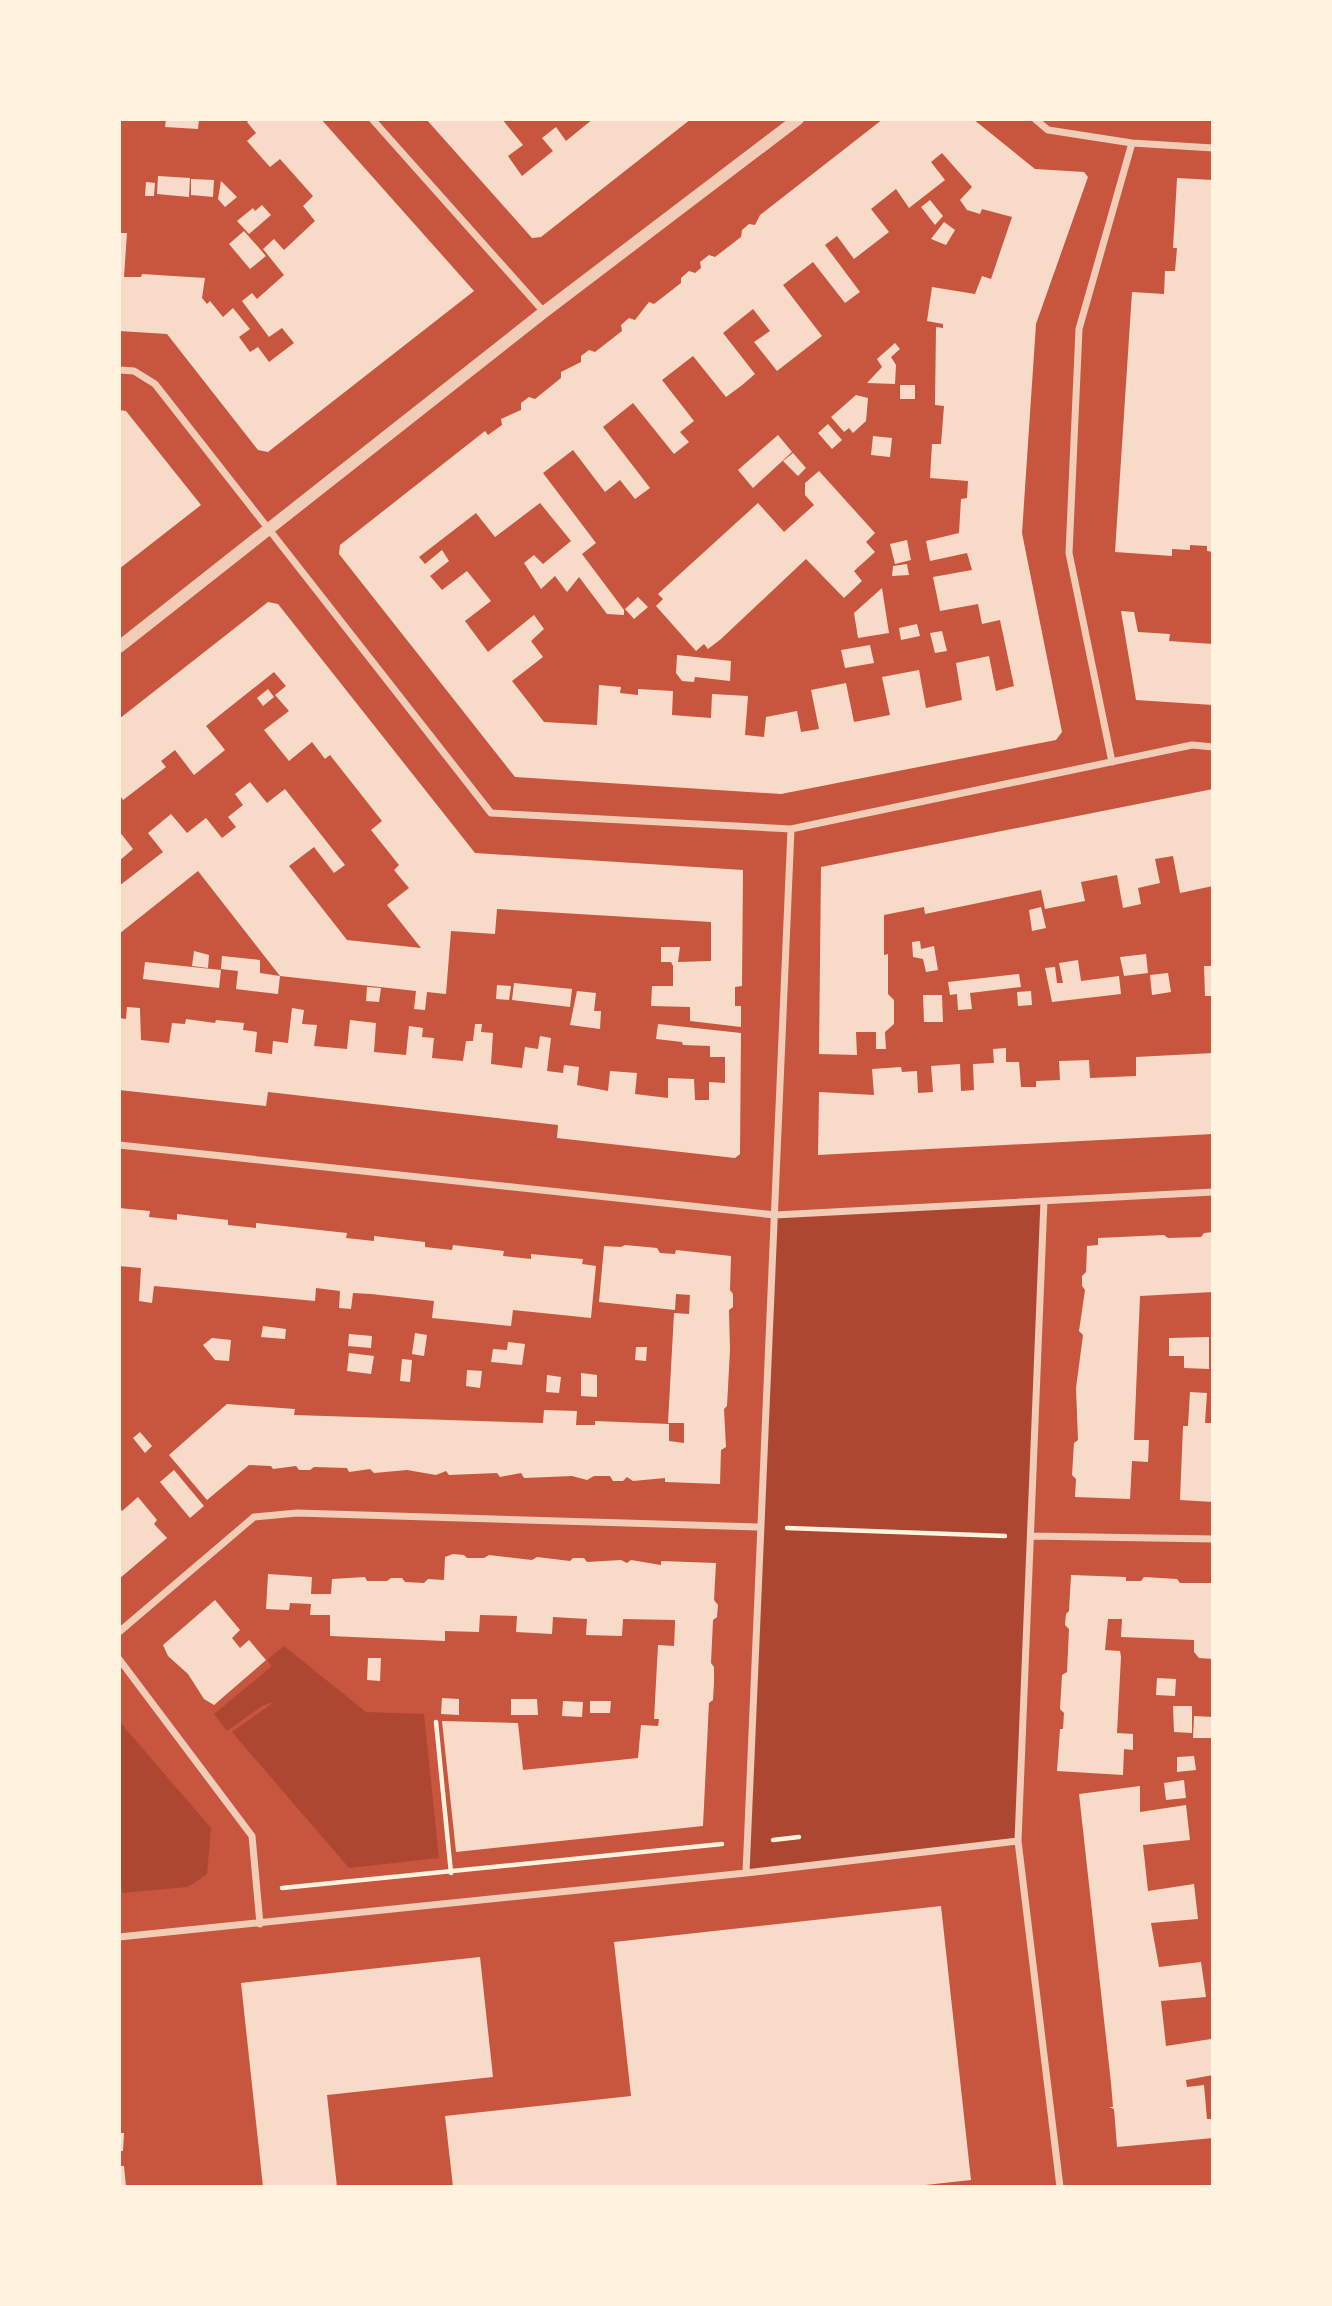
<svg xmlns="http://www.w3.org/2000/svg" width="1332" height="2306" font-family="Quicksand,sans-serif">
	<style>
		.green { fill: #ae4732 }
		.building { fill: #f7dbc8; fill-rule: evenodd }
		.lines { fill: none; stroke-linecap: round; stroke-linejoin: round }
		.path { stroke: #fff3e0; stroke-width: 4.5 }
		.minor { stroke: #f1ccb7; stroke-width: 7 }
		.tertiary { stroke: #f1ccb7; stroke-width: 12 }
	</style>
	<rect width="100%" height="100%" fill="#c8553d"/>
	<!-- green -->
	<path class="green" d="M1044,1201L1018,1841L746,1873L775,1215Z
		M284,1646L366,1712L424,1714L439,1858L349,1868L232,1732L274,1702L262,1706L227,1731L214,1714L272,1666L267,1660Z
		M119,1721L211,1828L207,1874L188,1887L122,1893L119,1864Z"/>
	<!-- building -->
	<path class="building" d="M166,119H199L198,129L165,127Z
		M250,119H321L474,291L268,452L258,450L167,334L119,331V233H127L124,277H141L142,274L205,278L202,298L207,304L210,301L223,317L233,308L250,329L239,337L250,352L258,347L269,362L294,343L282,328L269,337L242,301L252,293L257,299L284,275L263,249L274,239L284,250L315,221L303,206L313,196L280,159L270,167L247,141L256,133L247,122Z
		M426,119H502L523,145L508,156L522,176L553,151L542,138L556,127L566,141L593,119H691L541,237L532,238Z
		M883,119H973L1035,169L1084,172L1088,177L1036,324L1022,533L1062,732L1056,740L781,794L515,777L339,554L340,545L485,431L488,435L502,425L501,419L521,410V403L529,397L535,399L561,378V372L581,362V356L589,350L595,352L622,331L621,325L629,318L635,320L649,302L654,304L681,283V278L689,271L695,273L701,268L700,262L709,255L715,257L741,237L742,230L749,224L755,225L760,215ZM942,153L972,187L960,200L967,210L980,214L982,209L1012,217L991,279L982,276L975,294L932,287L927,321L943,324V328L936,327L935,405L944,406L941,444H932L930,478L968,481L967,498L961,499L959,533L926,541L930,561L967,553L972,570L933,577L940,611L978,604L982,624L1000,620L1014,686L996,691L989,656L956,663L962,700L926,708L919,670L882,677L890,715L854,722L846,683L811,690L819,729L801,732L797,711L766,717L764,737L745,735L748,696L712,694L711,718L672,715L673,691L638,689V695L620,693L621,687L599,685L597,725L544,722L512,681L543,657L531,641L544,629L534,615L488,652L465,621L491,601L467,571L442,590L430,576L449,561L442,550L425,564L419,557L476,513L495,537L540,503L571,541L543,564L534,555L524,563L541,589L555,576L567,592L579,577L607,614L624,615V610L582,554L596,543L543,473L573,450L605,492L620,480L635,499L650,488L603,427L633,403L674,454L689,442L680,432L694,421L662,380L693,356L726,397L741,386L755,374L723,333L753,309L770,331L754,342L777,371L822,336L783,285L813,262L845,303L860,292L825,245L837,236L854,259L889,232L871,209L896,189L909,208L945,180L931,162Z
		M158,176L190,178L189,197L157,194Z
		M1177,178L1213,180V552L1207,551V546L1190,545V550L1172,549V556L1115,552L1132,292L1164,294L1165,271H1175L1177,248H1173Z
		M191,179L214,180L213,197L191,195Z
		M221,181L237,197L225,207L218,199Z
		M146,182L155,183L154,196H145Z
		M930,200L943,216L935,225L921,207Z
		M262,205L271,215L249,234L237,221L253,208L255,211Z
		M944,222L955,230L946,245L931,239Z
		M244,231L266,256L250,269L229,244Z
		M895,343L900,349L891,357L896,365L895,384L867,383L882,367L877,359Z
		M900,385H915V399H900Z
		M856,395L868,398L866,421L853,433L849,428L844,432L831,417Z
		M119,410L126,411L201,505L119,569Z
		M828,424L842,440L832,449L818,433Z
		M778,435L792,452L753,488L738,470Z
		M873,436L892,438L890,457L871,455Z
		M793,453L806,468L798,476L783,461Z
		M819,471L875,533L866,542L875,552L854,571L862,581L844,598L806,559L721,639L708,649L704,644L696,651L656,606L663,599L658,594L758,503L784,532L814,505L805,495V483Z
		M907,540L911,560L895,564L890,544Z
		M907,564L909,575L892,576L893,566Z
		M882,588L889,633L858,638L854,613Z
		M638,597L648,607L634,619L625,609Z
		M268,602L278,604L475,853L743,870L742,986L735,987V1006H741V1027L690,1021V1007L651,1006L652,986H673V966L671,962H661V947H680L678,962L711,961V922L497,909L495,934L451,931L446,994L427,992L425,1010L414,1009L416,991L280,976L198,871L119,934V886L163,852L148,833L171,814L187,833L206,818L222,838L236,827L228,817L243,805L235,794L250,782L267,803L285,789L345,865L334,873L314,847L289,866L347,940L421,948L387,905L409,888L394,870L399,865L371,830L382,821L330,755L325,759L312,742L289,761L264,730L289,711L275,695L286,686L274,672L206,726L225,750L194,775L175,750L161,761L166,767L123,800L119,794V719Z
		M1121,611L1134,612L1138,632L1170,634L1169,641L1213,644V705L1136,700Z
		M917,624L920,636L901,640L899,628Z
		M942,631L947,651L935,653L930,633Z
		M870,645L874,663L845,668L841,650Z
		M677,655L731,661L730,681L695,677L694,682L682,681L676,673Z
		M268,689L274,697L263,706L257,698Z
		M1213,789V886L1180,893L1173,856L1155,859L1160,883L1138,888L1141,904L1123,908L1117,875L1081,882L1085,901L1045,909L1041,890L925,914L924,907L884,915V955L888,954V994L894,1000V1024L885,1032L886,1049H876V1032H856L857,1055L819,1054L821,867Z
		M119,831L133,849L119,861Z
		M1041,907L1046,928L1032,931L1029,910Z
		M920,941L921,949L934,946L938,970L926,972L923,959L913,957L912,942Z
		M194,951L209,955L208,968L192,966Z
		M1146,954L1148,973L1124,976L1120,957Z
		M222,956L260,960V973L280,976L278,994L236,989L238,971L221,969Z
		M1078,960L1081,981L1119,976L1121,994L1052,1002L1045,968L1055,967L1057,983H1063L1059,963Z
		M145,962L221,970L219,988L143,979Z
		M1204,966H1213V996H1205Z
		M1168,973L1171,992L1152,995L1150,975Z
		M1019,974L1021,987L970,993L972,1009L958,1010L957,994L950,995L948,982Z
		M514,983L572,989L570,1007L512,1000Z
		M497,985L511,986L509,1000L496,999Z
		M367,987L381,988L379,1002L366,1001Z
		M577,991L596,993L594,1011H601L600,1029L570,1025Z
		M1031,991L1032,1005L1018,1006L1017,992Z
		M923,995H942L943,1022H924Z
		M127,1007L140,1008L141,1040L169,1043L172,1023L185,1024L186,1019L215,1023L216,1020L244,1023L243,1030L257,1032L255,1052L272,1054L273,1041L288,1043L292,1008L304,1010L302,1024L317,1025L314,1046L347,1049L350,1020L376,1023L374,1052L406,1055L409,1026L423,1028L422,1037L434,1038L432,1058L463,1061L466,1041H473L475,1024H482L481,1032L493,1033L491,1064L522,1068L525,1047L538,1049L540,1036L551,1038L547,1071L563,1073L564,1065L579,1067L577,1085L608,1091L610,1071L637,1073L635,1094L668,1098V1078L694,1079L695,1100H709V1082L725,1083V1057H710V1046L683,1045L682,1042L656,1039L658,1024L741,1033L740,1154L735,1158L557,1138L558,1125L268,1092L266,1106L119,1090V1018L126,1019Z
		M1006,1048V1062H1019L1021,1087H1036V1081L1060,1080L1059,1061L1089,1060L1090,1078L1136,1076V1057L1213,1053V1134L818,1155L819,1092L874,1095L872,1069L901,1067L902,1072L917,1071L918,1093L933,1092L931,1066L960,1064L961,1091L974,1090L973,1064L994,1063L993,1049Z
		M119,1208L150,1211L149,1217L177,1220V1214L228,1220V1225L256,1228V1223L347,1233L346,1238L374,1241V1236L425,1242V1247L452,1250L453,1245L504,1251L503,1256L531,1259V1254L583,1259L582,1264L596,1266L591,1318L513,1310L511,1326L472,1322L432,1318L434,1301L371,1294L353,1293L351,1309L339,1308L340,1291L316,1288L315,1301L154,1286L152,1303L139,1301L141,1268L119,1266Z
		M1213,1232V1292L1140,1296L1134,1440H1149L1148,1462L1132,1461L1130,1499L1075,1497L1076,1479L1072,1475L1074,1443L1078,1440L1076,1388L1083,1335L1079,1331L1085,1290L1082,1286V1276L1086,1272L1087,1246L1098,1245V1238L1164,1235L1168,1238L1201,1237L1204,1233Z
		M625,1245L657,1248L660,1253L675,1254L676,1250L731,1256L730,1290L733,1294V1307L729,1310L730,1350L727,1406L724,1409L726,1447L721,1450L720,1484L665,1482V1478L633,1481L627,1477L623,1481H613L610,1476H594L587,1480L572,1476L524,1478L521,1473L500,1477L497,1473L449,1475L446,1471L436,1475L407,1470L374,1473L370,1469L349,1472L347,1468L314,1467L310,1470H299L296,1466L273,1469L271,1466L249,1465L207,1500L169,1455L227,1404L295,1409L294,1415L543,1423L544,1410L577,1411L576,1425H595V1421L669,1424V1441L684,1443V1423H668L674,1313L689,1314L690,1295L676,1294L675,1310L599,1302L604,1246L621,1247Z
		M263,1326L286,1329L285,1339L261,1337Z
		M415,1333L427,1335L424,1356L412,1354Z
		M349,1334L372,1336L371,1348L348,1346Z
		M1209,1337V1369L1184,1368V1356H1169V1338Z
		M212,1338L231,1340L229,1361L215,1360L203,1345Z
		M508,1342L525,1344L522,1365L491,1362L493,1349L507,1350Z
		M636,1347H647L646,1361L635,1360Z
		M349,1353L374,1356L371,1374L347,1371Z
		M402,1359L412,1360L410,1382L400,1381Z
		M467,1370L482,1371L480,1388L466,1386Z
		M581,1373L597,1375V1397L581,1396Z
		M547,1375L561,1377L559,1393L546,1392Z
		M1190,1392L1207,1393L1205,1423H1213V1502L1180,1500L1183,1426H1188Z
		M140,1432L152,1446L145,1453L133,1438Z
		M174,1470L204,1506L190,1518L160,1482Z
		M138,1497L157,1520L154,1524L167,1538L119,1579V1507L122,1511Z
		M453,1554L464,1555L467,1558H484L489,1555L532,1560L537,1557L570,1561L573,1558H584L587,1562L621,1560L627,1563L631,1560L661,1565V1561L716,1563L714,1600L718,1605L717,1617L713,1620L711,1663L714,1667V1683L713,1700L709,1703L703,1826L456,1852L442,1721L518,1723L523,1770L638,1758L641,1725L658,1726L659,1719H654L658,1645L674,1646L675,1624V1620L623,1619L622,1636L586,1635L587,1619L553,1617L552,1634L516,1632L517,1616L480,1615L479,1632L445,1631V1641L330,1636V1615H310L311,1604L290,1603L289,1610L266,1609L268,1574L312,1577L311,1594H331L332,1579L365,1577L367,1581H387L391,1578H402L405,1582L424,1583L428,1579L444,1580L445,1557Z
		M1071,1575L1126,1577V1581H1141L1144,1577L1177,1579L1180,1583H1213V1659L1199,1658L1194,1652V1640L1121,1637L1122,1619H1108L1105,1650L1120,1651L1121,1657L1117,1733L1133,1734V1750L1124,1749L1123,1775L1057,1771L1060,1729H1063L1064,1713L1060,1709L1062,1675L1067,1672L1069,1629L1065,1625L1066,1614L1069,1611Z
		M215,1600L240,1630L232,1638L240,1648L249,1640L266,1660L214,1705L204,1699L188,1674L168,1656L163,1645Z
		M368,1658H381L380,1681L367,1680Z
		M1157,1678L1176,1679L1175,1696L1156,1695Z
		M442,1698L459,1699V1715L441,1714Z
		M511,1699H537L538,1715H511Z
		M563,1701L583,1702L582,1717L562,1716Z
		M590,1701H611L610,1713H590Z
		M1173,1706H1192V1733L1174,1732Z
		M1194,1716L1213,1717V1738H1193Z
		M1194,1756L1196,1770L1177,1772V1757Z
		M1184,1780L1186,1798L1166,1800L1164,1783Z
		M1140,1786V1812L1186,1805L1190,1840L1143,1845L1148,1891L1194,1884L1198,1919L1151,1923L1159,1967L1201,1962L1206,1997L1161,2001L1166,2046L1211,2039L1213,2075L1186,2080L1187,2087L1204,2085L1207,2119H1213V2138L1117,2147L1114,2109L1109,2107H1113L1111,2083L1079,1794Z
		M941,1906L971,2180L907,2187H453L445,2116L631,2096L614,1942Z
		M480,1957L493,2077L327,2095L337,2187H263L241,1983Z
		M119,2133H124L123,2151H119Z
		M119,2166H124L126,2187H119Z"/>
	<g class="lines">
		<!-- path -->
		<path class="path" d="M787,1528L1005,1536
			M436,1722L451,1873
			M773,1840L799,1837
			M282,1888L722,1844"/>
		<!-- minor -->
		<path class="minor" d="M372,119L544,312
			M1035,119L1048,130L1132,143L1213,148
			M119,370L134,371L155,384L491,813L791,829L1192,745L1213,747
			M1112,762L1069,553L1079,329L1132,143
			M119,1145L775,1215L1213,1192
			M1044,1201L1018,1841L1060,2187
			M1031,1536L1213,1539
			M119,1632L254,1517L297,1513L758,1527
			M119,1659L252,1836L260,1924
			M746,1873L791,829
			M119,1937L746,1873L1018,1841"/>
		<!-- tertiary -->
		<path class="tertiary" d="M119,647L544,312L798,119"/>
	</g>
	<!-- border -->
	<rect width="1332" height="2306" fill="none" stroke="#fff3e0" stroke-width="242"/>
</svg>
